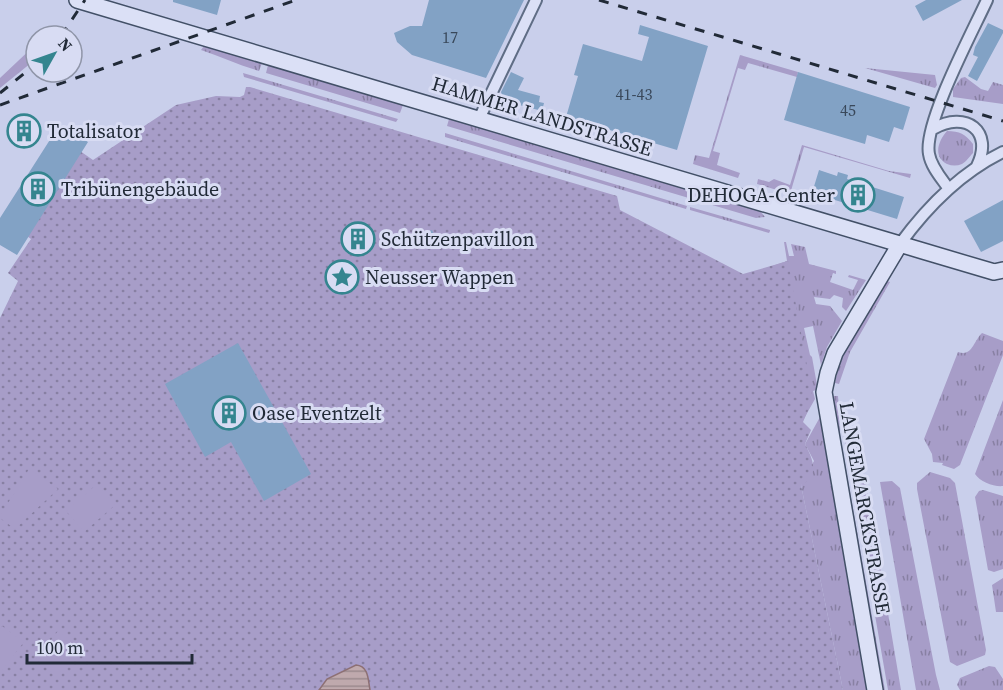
<svg xmlns="http://www.w3.org/2000/svg" width="1003" height="690" font-family="'Source Serif 4',serif">
	<style>
		.grass { fill: url(#grass-tufts) }
		.forest { fill: url(#forest-crowns) }
		.park { fill: url(#park-dots) }
		.pitch { fill: #a79dc8 }
		.water { fill: url(#water-rules); stroke: #8d7074; stroke-width: 1.5 }
		.building { fill: #82a2c5 }
		.lines { fill: none; stroke-linecap: round; stroke-linejoin: round }
		.street-casing { stroke: #5f6d85; stroke-width: 14 }
		.secondary-casing { stroke: #425067; stroke-width: 18 }
		.street { stroke: #dbe0f6; stroke-width: 10 }
		.secondary { stroke: #dbe0f6; stroke-width: 15 }
		.rail { stroke: #212a37; stroke-width: 3; stroke-dasharray: 10 10; stroke-linecap: butt }
		.labels { text-anchor: middle; dominant-baseline: central; stroke-width: 6; stroke-linejoin: round; paint-order: stroke }
		.number-label { font-size: 16px; fill: #39485a }
		.street-label { font-size: 20px; fill: #212a37; stroke: #d8dcf3 }
		.poi-label { font-size: 20px; fill: #212a37; stroke: #d8dcf3; text-anchor: start }
	</style>
	<defs>
		<pattern id="grass-tufts" width="24" height="20" patternUnits="userSpaceOnUse" patternTransform="scale(1.5)"><rect width="24" height="20" fill="#a79dc8"/><path d="M3 7l-1-3M5 7V3M7 7l1-3M15 17l-1-3M17 17v-4M19 17l1-3" fill="none" stroke="#8880a3"/></pattern>
		<pattern id="forest-crowns" width="20" height="18" patternUnits="userSpaceOnUse" patternTransform="scale(1.5)"><rect width="20" height="18" fill="#a79dc8"/><path d="M2 6a3 3 0 1 1 6 0M12 15a3 3 0 1 1 6 0" fill="none" stroke="#8880a3"/></pattern>
		<pattern id="park-dots" width="8" height="8" patternUnits="userSpaceOnUse" patternTransform="scale(1.5)"><rect width="8" height="8" fill="#a79dc8"/><path d="M2 2h.1M6 6h.1" fill="none" stroke="#8880a3" stroke-width="1.8" stroke-linecap="round"/></pattern>
		<pattern id="water-rules" width="6" height="5" patternUnits="userSpaceOnUse" patternTransform="scale(1.5)"><rect width="6" height="5" fill="#bfa9ad"/><path d="M0 2.5h6" fill="none" stroke="#9b8a8e"/></pattern>
	</defs>
	<rect width="100%" height="100%" fill="#c9cfeb"/>
	<!-- grass -->
	<path class="grass" d="M204,46L262,63L259,71C239,65 221,57 201,50Z
		M740,55L798,72L797,77L748,63L745,70L738,68L713,151L720,153L717,165L740,173L738,178L693,164L695,155L709,158Z
		M268,65L403,105L400,113L266,73Z
		M865,68L935,75L937,85L935,88Z
		M243,73L398,119L396,122L244,77Z
		M965,77L981,89L988,91L993,82L1003,85V104L953,97V89L961,78Z
		M449,119L759,210L765,217L756,218L447,126Z
		M947,131C960,131 965,134 973,144V153C969,157 966,162 962,164C957,166 952,166 947,164C932,156 939,140 947,131Z
		M445,133L687,206L686,209L445,137Z
		M802,145L889,171L911,174L910,178L804,147L790,194L757,184L758,179L769,182L774,179L790,185Z
		M690,207L770,230V231L769,233L690,210Z
		M784,242H786L789,256H794L791,244L805,247L809,264L836,271V274L833,273L830,282L853,290L858,280L848,277L849,275L866,280L846,311L842,307L843,298L834,295L830,299L814,297L816,304L830,306L842,321L827,347L821,365L813,326L804,328L810,355L812,357L817,385L816,390L813,391L815,399L765,488L758,271L787,261Z
		M887,281L890,282L850,352L839,384L835,383C842,346 868,313 887,281Z
		M982,333L1003,341V355L960,465L954,469L942,465L943,463L933,462L932,454L924,439L958,352C972,357 973,342 982,333Z
		M834,396H838L840,435L885,690H881L834,405Z
		M1003,400V486C994,487 980,482 975,474Z
		M841,404H845L851,427L859,444L863,468L860,470L861,477H865L901,690H888L843,431Z
		M820,417L868,690H843L801,485L814,461L805,444Z
		M930,472L950,478L955,483L986,650L985,655L957,666L950,662L917,489V483Z
		M892,481L900,488L936,675L940,690H916L880,482Z
		M983,490L1003,496V569L994,572L988,570L975,497L979,491Z
		M1003,578V612H996L992,585Z
		M989,666L995,667L1003,679V690H960L957,685L960,678Z"/>
	<!-- forest -->
	<path class="forest" d="M36,44V59L0,88V78Z"/>
	<!-- park -->
	<path class="park" d="M246,87H250L617,196L620,210L743,274L788,261L813,399L803,422L811,430L805,444C813,459 820,476 801,485L843,690H0V318L18,281L8,273L31,239L24,234L80,151L93,160L176,105L216,96L240,97L244,95Z"/>
	<!-- pitch -->
	<path class="pitch" d="M29,469L58,489L15,529L0,518V516Z
		M97,484L115,505L84,532L66,511Z
		M2,626L24,642L2,670L0,669V629Z
		M58,631L79,647L57,676L36,659Z"/>
	<!-- water -->
	<path class="water" d="M356,665C369,666 368,680 370,690H319L327,679Z"/>
	<!-- building -->
	<path class="building" d="M173,0H221L217,15L173,2Z
		M429,0H524L486,78L412,55L397,42L394,33L410,26H422Z
		M926,0H962L923,21L915,6Z
		M988,23L1003,30V33L977,81L968,76L978,57L973,55L975,47Z
		M640,25L708,46L677,150L566,117L578,76L574,75L583,44L642,61L649,37L638,34Z
		M511,72L524,78L518,90L540,96L539,102L544,103L542,111L504,101L501,92Z
		M798,72L910,107L903,130L894,127L889,142L867,135L865,144L784,120Z
		M60,124L88,142L17,255L0,245V218Z
		M819,170L837,176L838,172L848,175L847,179L904,197L897,219L812,193Z
		M1003,200V241L981,252L964,221Z
		M355,227L366,230L360,252L350,249Z
		M432,230L436,239L419,246L415,237Z
		M238,343L311,474L264,501L231,442L205,457L165,384Z"/>
	<g class="lines">
		<!-- street casing -->
		<g class="street-casing">
			<path id="street" d="M479,119L536,0
				M933,129C966,110 994,131 977,166
				M949,189C942,179 931,167 929,154C923,124 973,31 987,0
				M900,244C927,207 962,172 1003,152"/>
		</g>
		<!-- secondary casing -->
		<g class="secondary-casing">
			<path id="secondary" d="M77,0L923,251L994,272L1003,270
				M875,690L824,392L828,373L835,353L900,244"/>
		</g>
		<!-- street -->
		<use href="#street" class="street"/>
		<!-- secondary -->
		<use href="#secondary" class="secondary"/>
		<!-- rail -->
		<path class="rail" d="M599,0L1003,121
			M61,36L85,0
			M0,93L36,64
			M0,105L296,0"/>
	</g>
	<!-- icons -->
	<defs>
		<g id="building-ring" transform="scale(1.725)"><circle r="9.5" fill="#d8dcf3" stroke="#34858f" stroke-width="1.5"/><path d="M-4-6H4V6H1V3H-1V6H-4ZM-2.5-4.3h1.7v1.8h-1.7ZM.8-4.3h1.7v1.8H.8ZM-2.5-1h1.7V.8h-1.7ZM.8-1h1.7V.8H.8Z" fill="#34858f"/></g>
		<g id="sight-ring" transform="scale(1.725)"><circle r="9.5" fill="#d8dcf3" stroke="#34858f" stroke-width="1.5"/><path d="M0-6L1.8-2.2L6-1.7L2.9 1.2L3.7 5.4L0 3.3L-3.7 5.4L-2.9 1.2L-6-1.7L-1.8-2.2Z" fill="#34858f"/></g>
	</defs>
	<g fill-rule="evenodd">
		<use href="#building-ring" x="24" y="131"/>
		<use href="#building-ring" x="38" y="189"/>
		<use href="#building-ring" x="858" y="195"/>
		<use href="#building-ring" x="358" y="239"/>
		<use href="#sight-ring" x="342" y="277"/>
		<use href="#building-ring" x="229" y="413"/>
	</g>
	<g class="labels">
		<!-- number labels -->
		<g class="number-label">
			<text x="450" y="37">17</text>
			<text x="634" y="94">41-43</text>
			<text x="848" y="110">45</text>
		</g>
		<!-- street labels -->
		<g class="street-label">
			<text transform="translate(542 116) rotate(17)">HAMMER LANDSTRASSE</text>
			<text transform="translate(865 508) rotate(80)">LANGEMARCKSTRASSE</text>
		</g>
		<!-- poi labels -->
		<g class="poi-label">
			<text x="47" y="131">Totalisator</text>
			<text x="61" y="189">Tribünengebäude</text>
			<text x="835" y="195" text-anchor="end">DEHOGA-Center</text>
			<text x="381" y="239">Schützenpavillon</text>
			<text x="365" y="277">Neusser Wappen</text>
			<text x="252" y="413">Oase Eventzelt</text>
		</g>
	</g>
	<!-- north arrow -->
	<g transform="translate(54 54) rotate(50)"><circle r="28" fill="#d8dcf3" stroke="#8f95a8" stroke-width="1.5"/>
	<path d="M0-4.5L10 22L0 15L-10 22Z" fill="#34858f"/>
	<text y="-9" font-size="16" font-weight="bold" text-anchor="middle" fill="#212a37">N</text>
	</g>
	<!-- scale -->
	<path d="M27 654v9h165v-9" fill="none" stroke="#212a37" stroke-width="3"/>
	<text x="36" y="654" font-size="18" fill="#212a37" stroke="#d8dcf3" stroke-width="4.5" paint-order="stroke">100 m</text>
</svg>
